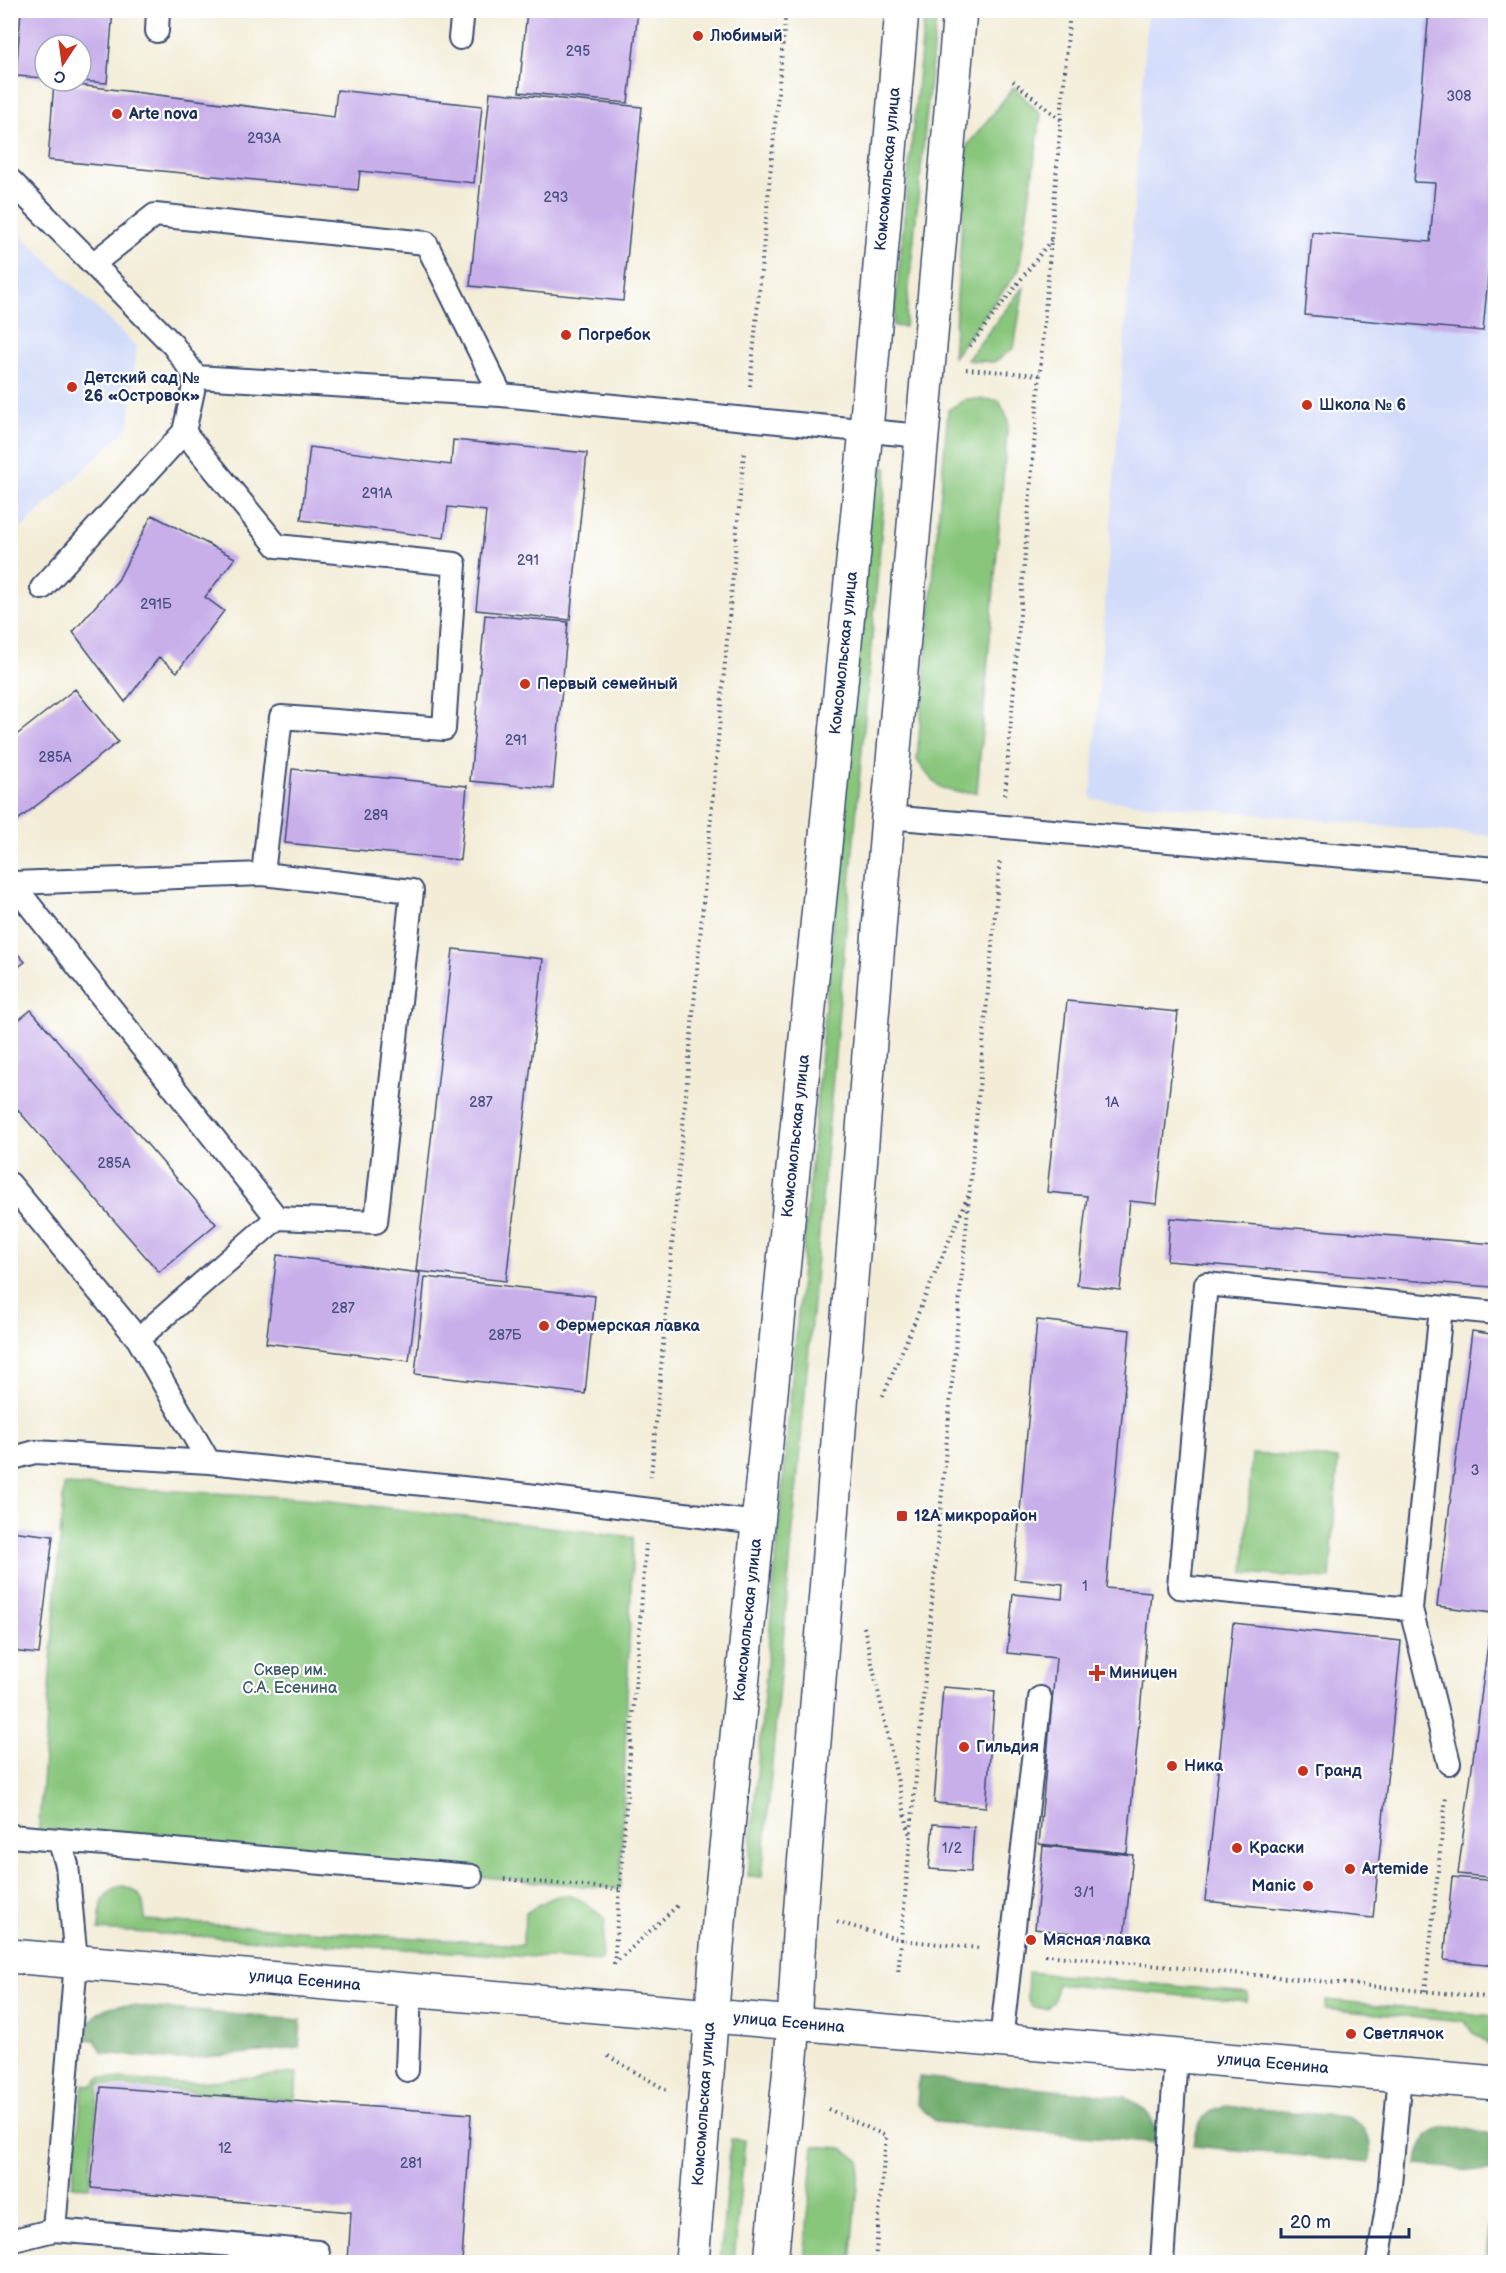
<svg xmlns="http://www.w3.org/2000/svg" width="1506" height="2273" font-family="'Balsamiq Sans',sans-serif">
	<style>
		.built { fill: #d0daf9 }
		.green { fill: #88c67c; stroke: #527a6d; stroke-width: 1.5 }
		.forest { fill: #6eab6c; stroke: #446d65; stroke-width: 1.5 }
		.building { fill: #c8afea }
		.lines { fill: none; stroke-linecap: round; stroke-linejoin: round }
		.service-casing { stroke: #3b4c70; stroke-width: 26 }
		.tertiary-casing { stroke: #3b4c70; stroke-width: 36 }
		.primary-casing { stroke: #3b4c70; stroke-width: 36 }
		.path { stroke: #3b4c70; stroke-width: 4; stroke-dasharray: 1.5 4.5; stroke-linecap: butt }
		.service { stroke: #fff; stroke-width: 22 }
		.tertiary { stroke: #fff; stroke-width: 33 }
		.primary { stroke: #fff; stroke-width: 33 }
		.poi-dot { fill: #c8321e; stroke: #fff; stroke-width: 2 }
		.labels { text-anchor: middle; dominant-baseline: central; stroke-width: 4.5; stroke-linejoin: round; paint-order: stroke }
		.number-label { font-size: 14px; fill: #464f81 }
		.poi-label { font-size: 16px; font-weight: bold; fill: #1b2f5e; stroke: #fff; text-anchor: start }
		.street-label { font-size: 16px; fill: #1b2f5e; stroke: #fff }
		.park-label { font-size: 16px; fill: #3c5c67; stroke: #fff }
	</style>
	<rect width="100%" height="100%" fill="#fff"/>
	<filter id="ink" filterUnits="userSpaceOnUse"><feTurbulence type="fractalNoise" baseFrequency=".0167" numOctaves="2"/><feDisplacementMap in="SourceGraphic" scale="12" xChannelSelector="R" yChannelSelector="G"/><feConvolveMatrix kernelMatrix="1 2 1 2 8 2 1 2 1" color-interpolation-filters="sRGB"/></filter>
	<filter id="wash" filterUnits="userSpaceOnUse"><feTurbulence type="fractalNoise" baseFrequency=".008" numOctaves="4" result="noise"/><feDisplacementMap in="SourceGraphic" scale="24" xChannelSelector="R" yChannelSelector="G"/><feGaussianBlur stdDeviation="1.35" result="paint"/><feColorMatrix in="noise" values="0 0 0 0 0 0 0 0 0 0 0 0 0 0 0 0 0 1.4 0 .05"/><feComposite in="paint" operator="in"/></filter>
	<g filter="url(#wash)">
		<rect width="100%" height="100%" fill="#f3edd8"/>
		<!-- built -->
		<path class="built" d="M1148,11H1495V836L1091,799Z
			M11,225L137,347L129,427L11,538Z"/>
		<!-- green -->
		<path class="green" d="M925,11H937L905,327L893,326Z
			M1014,87L1041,115L1019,270L953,357L967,146Z
			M1024,286L1014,348L994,362L967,360Z
			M966,399L999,400L1008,420L977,792C943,794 937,789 917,760L948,410Z
			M873,466L887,468L762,1877L748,1876Z
			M1252,1454L1338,1459L1330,1579L1244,1573Z
			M64,1485L304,1498L633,1537L620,1889L38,1838Z
			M124,1886C143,1892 144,1901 145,1920L522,1945L526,1913C564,1888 571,1889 605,1919L601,1961L99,1930C100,1911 100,1888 124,1886Z
			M1028,1972L1248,1993L1247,2002L1057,1984L1054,2001L1046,2009L1032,2007L1027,1997Z
			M1326,2000L1495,2016V2051L1463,2022L1325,2009Z
			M297,2073L295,2100L99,2084L89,2187L72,2186L83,2084L92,2086L101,2077L177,2084Z
			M731,2139L745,2140L734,2262H720Z
			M814,2146L842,2148L860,2161L851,2262H804Z"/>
		<!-- forest -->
		<path class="forest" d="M120,2005L301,2020L299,2048L178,2060L103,2053L95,2040L86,2039C87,2019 100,2007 120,2005Z
			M919,2077L1125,2097C1144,2107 1158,2119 1156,2143L936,2122L917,2104Z
			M1225,2106L1347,2117C1368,2126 1372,2140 1370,2162L1194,2146C1196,2125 1204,2111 1225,2106Z
			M1455,2126L1495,2136V2172L1417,2165C1418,2142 1431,2126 1455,2126Z
			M1492,2198H1495V2262H1486Z"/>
		<g id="blocks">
			<!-- building -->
			<path class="building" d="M21,10H113L107,83L81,81V45H45V78L16,76Z
				M527,10H638L628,103L519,92Z
				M1429,10H1496V190L1483,331L1305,315L1312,232L1430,242L1435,183L1414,182Z
				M54,82L334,117L337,90L482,106L474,183L360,171L358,190L48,160Z
				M490,92L642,107L623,301L470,286Z
				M453,440L587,453L570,620L476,610L486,511L448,507L444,538L301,520L310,447L451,465Z
				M152,515L235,558L205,597L224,611L177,672L159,657L125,702L73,632L118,580Z
				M485,615L568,622L553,789L470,781Z
				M75,689L118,742L10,826V740Z
				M292,769L467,786L460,860L285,843Z
				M10,945L25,962L10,973Z
				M453,949L543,959L506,1281L416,1271Z
				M1067,1001L1178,1012L1157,1204L1130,1201L1120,1290L1077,1285L1087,1196L1047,1192Z
				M31,1010L216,1224L159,1272L10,1101V1027Z
				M1170,1218L1495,1244L1492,1287L1167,1261Z
				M277,1255L420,1273L409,1361L266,1343Z
				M425,1277L595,1296L585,1394L415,1374Z
				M1037,1320L1130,1330L1106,1588L1151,1592L1127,1853L1039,1844L1056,1658L1007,1653L1013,1594L1062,1599L1063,1584L1014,1579Z
				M1472,1331L1496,1335V1878L1458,1874L1492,1613L1437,1606Z
				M10,1531L53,1536L39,1654L10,1651Z
				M1233,1623L1401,1641L1373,1918L1205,1901Z
				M943,1687L995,1691L986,1807L934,1803Z
				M933,1824L974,1827L971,1872L929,1869Z
				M1043,1846L1133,1855L1124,1939L1035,1929Z
				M1452,1877L1496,1881V1965L1444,1960Z
				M101,2087L471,2114L462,2262H348L351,2212L91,2188Z"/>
		</g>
	</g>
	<g filter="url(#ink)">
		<use href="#blocks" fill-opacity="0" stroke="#3b4c70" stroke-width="1.5"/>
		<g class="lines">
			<!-- service casing -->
			<g class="service-casing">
				<path id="service" d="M157,31L158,10
					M460,38L463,10
					M10,180L173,345L196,377
					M93,264L155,215L426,243L501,395
					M184,432L277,546L455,564L444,729L281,717L263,874
					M42,588L184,432L196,377L501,395L921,436
					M888,817L1496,869
					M10,1184L138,1339
					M1441,1308L1411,1609L1179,1587L1206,1284L1496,1313
					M10,1459L35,1452L209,1462L511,1493L758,1523
					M209,1462L138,1339L277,1218L376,1222L412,891L263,874L12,883L277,1218
					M1411,1609L1449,1763
					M10,1836L59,1840L67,1865L76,1961L54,2230L318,2252L317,2262
					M59,1840L471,1876
					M1001,2041L1040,1698
					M407,2070L410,1990
					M10,2241L54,2230
					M1162,2262L1176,2056
					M1378,2262L1389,2195L1400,2075"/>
			</g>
			<!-- tertiary casing -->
			<g class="tertiary-casing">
				<path id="tertiary" d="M10,1956L1496,2083"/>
			</g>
			<!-- primary casing -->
			<g class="primary-casing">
				<path id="primary" d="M692,2262L720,1909L866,430L902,10
					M771,2262L794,2025L800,1917L888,817L960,10"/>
			</g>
			<!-- path -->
			<path class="path" d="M1013,81L1061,120
				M970,346L1051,240
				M966,369L1040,375
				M750,386L786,10
				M1005,795L1070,10
				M883,1396L968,1196
				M651,1477L744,453
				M864,1627L910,1837
				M504,1879L620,1889
				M837,1922L901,1940L898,1974
				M978,1948L901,1940L1000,859
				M1045,1955L1496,1998
				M614,1964L646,1544
				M614,1964L677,1906
				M1425,1991L1446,1797
				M608,2056L666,2090
				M828,2109L886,2136L875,2262"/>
			<!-- service -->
			<use href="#service" class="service"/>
			<!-- tertiary -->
			<use href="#tertiary" class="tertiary"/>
			<!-- primary -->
			<use href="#primary" class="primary"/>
		</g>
	</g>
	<!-- markers -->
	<g class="poi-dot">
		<circle cx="698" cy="36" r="6"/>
		<circle cx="117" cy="114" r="6"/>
		<circle cx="566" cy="335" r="6"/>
		<circle cx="72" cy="387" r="6"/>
		<circle cx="1307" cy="405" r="6"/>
		<circle cx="525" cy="684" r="6"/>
		<circle cx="544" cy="1326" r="6"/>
		<rect x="896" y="1510" width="12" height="12" rx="3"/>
		<path d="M1094 1664h6v6h6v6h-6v6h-6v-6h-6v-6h6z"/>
		<circle cx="964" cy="1747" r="6"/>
		<circle cx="1172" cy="1766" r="6"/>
		<circle cx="1303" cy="1771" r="6"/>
		<circle cx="1237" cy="1848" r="6"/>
		<circle cx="1350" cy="1869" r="6"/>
		<circle cx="1308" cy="1886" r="6"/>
		<circle cx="1031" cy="1940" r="6"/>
		<circle cx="1351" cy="2034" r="6"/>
	</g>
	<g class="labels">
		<!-- number labels -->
		<g class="number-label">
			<text x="578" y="51">295</text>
			<text x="1459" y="96">308</text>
			<text x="264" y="138">293А</text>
			<text x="556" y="197">293</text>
			<text x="377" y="493">291А</text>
			<text x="528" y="560">291</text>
			<text x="156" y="604">291Б</text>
			<text x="516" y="740">291</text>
			<text x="55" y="757">285А</text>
			<text x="376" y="815">289</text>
			<text x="481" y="1102">287</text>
			<text x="1112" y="1102">1А</text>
			<text x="114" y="1163">285А</text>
			<text x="343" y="1308">287</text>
			<text x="505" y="1335">287Б</text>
			<text x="1475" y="1470">3</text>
			<text x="1085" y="1586">1</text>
			<text x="952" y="1848">1/2</text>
			<text x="1084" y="1892">3/1</text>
			<text x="225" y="2148">12</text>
			<text x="411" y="2163">281</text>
		</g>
		<!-- poi labels -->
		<g class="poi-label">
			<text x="710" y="36">Любимый</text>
			<text x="129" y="114">Arte nova</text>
			<text x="578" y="335">Погребок</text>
			<text x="84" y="378">Детский сад №<tspan x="84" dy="18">26 «Островок»</tspan></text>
			<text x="1319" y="405">Школа № 6</text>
			<text x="537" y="684">Первый семейный</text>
			<text x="556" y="1326">Фермерская лавка</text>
			<text x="914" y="1516">12А микрорайон</text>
			<text x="1109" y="1673">Миницен</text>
			<text x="976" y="1747">Гильдия</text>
			<text x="1184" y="1766">Ника</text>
			<text x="1315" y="1771">Гранд</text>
			<text x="1249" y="1848">Краски</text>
			<text x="1362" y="1869">Artemide</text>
			<text x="1296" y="1886" text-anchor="end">Manic</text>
			<text x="1043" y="1940">Мясная лавка</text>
			<text x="1363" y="2034">Светлячок</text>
		</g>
		<!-- street labels -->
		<g class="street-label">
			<text transform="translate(888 169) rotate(-85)">Комсомольская улица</text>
			<text transform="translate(844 653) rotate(-84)">Комсомольская улица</text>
			<text transform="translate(796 1136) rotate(-84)">Комсомольская улица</text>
			<text transform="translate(748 1620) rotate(-84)">Комсомольская улица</text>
			<text transform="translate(305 1981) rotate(5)">улица Есенина</text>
			<text transform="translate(789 2023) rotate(5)">улица Есенина</text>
			<text transform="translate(1273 2064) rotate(5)">улица Есенина</text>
			<text transform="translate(704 2104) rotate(-86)">Комсомольская улица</text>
		</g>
		<!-- park labels -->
		<g class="park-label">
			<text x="290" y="1670">Сквер им.<tspan x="290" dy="18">С.А. Есенина</tspan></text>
		</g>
	</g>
	<!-- margin -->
	<rect width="1506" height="2273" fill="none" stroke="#fff" stroke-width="36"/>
	<!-- north arrow -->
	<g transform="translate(63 63) rotate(193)"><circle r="28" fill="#ffffff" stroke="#a4acbf" stroke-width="1.5"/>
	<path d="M0-4.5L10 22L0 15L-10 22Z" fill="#c8321e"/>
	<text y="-9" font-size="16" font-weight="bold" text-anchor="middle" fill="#1b2f5e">С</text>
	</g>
	<!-- scale -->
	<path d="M1281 2228v9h128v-9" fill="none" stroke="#1b2f5e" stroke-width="3"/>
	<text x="1290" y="2228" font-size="18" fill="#1b2f5e" stroke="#ffffff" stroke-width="4.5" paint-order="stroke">20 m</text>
</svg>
